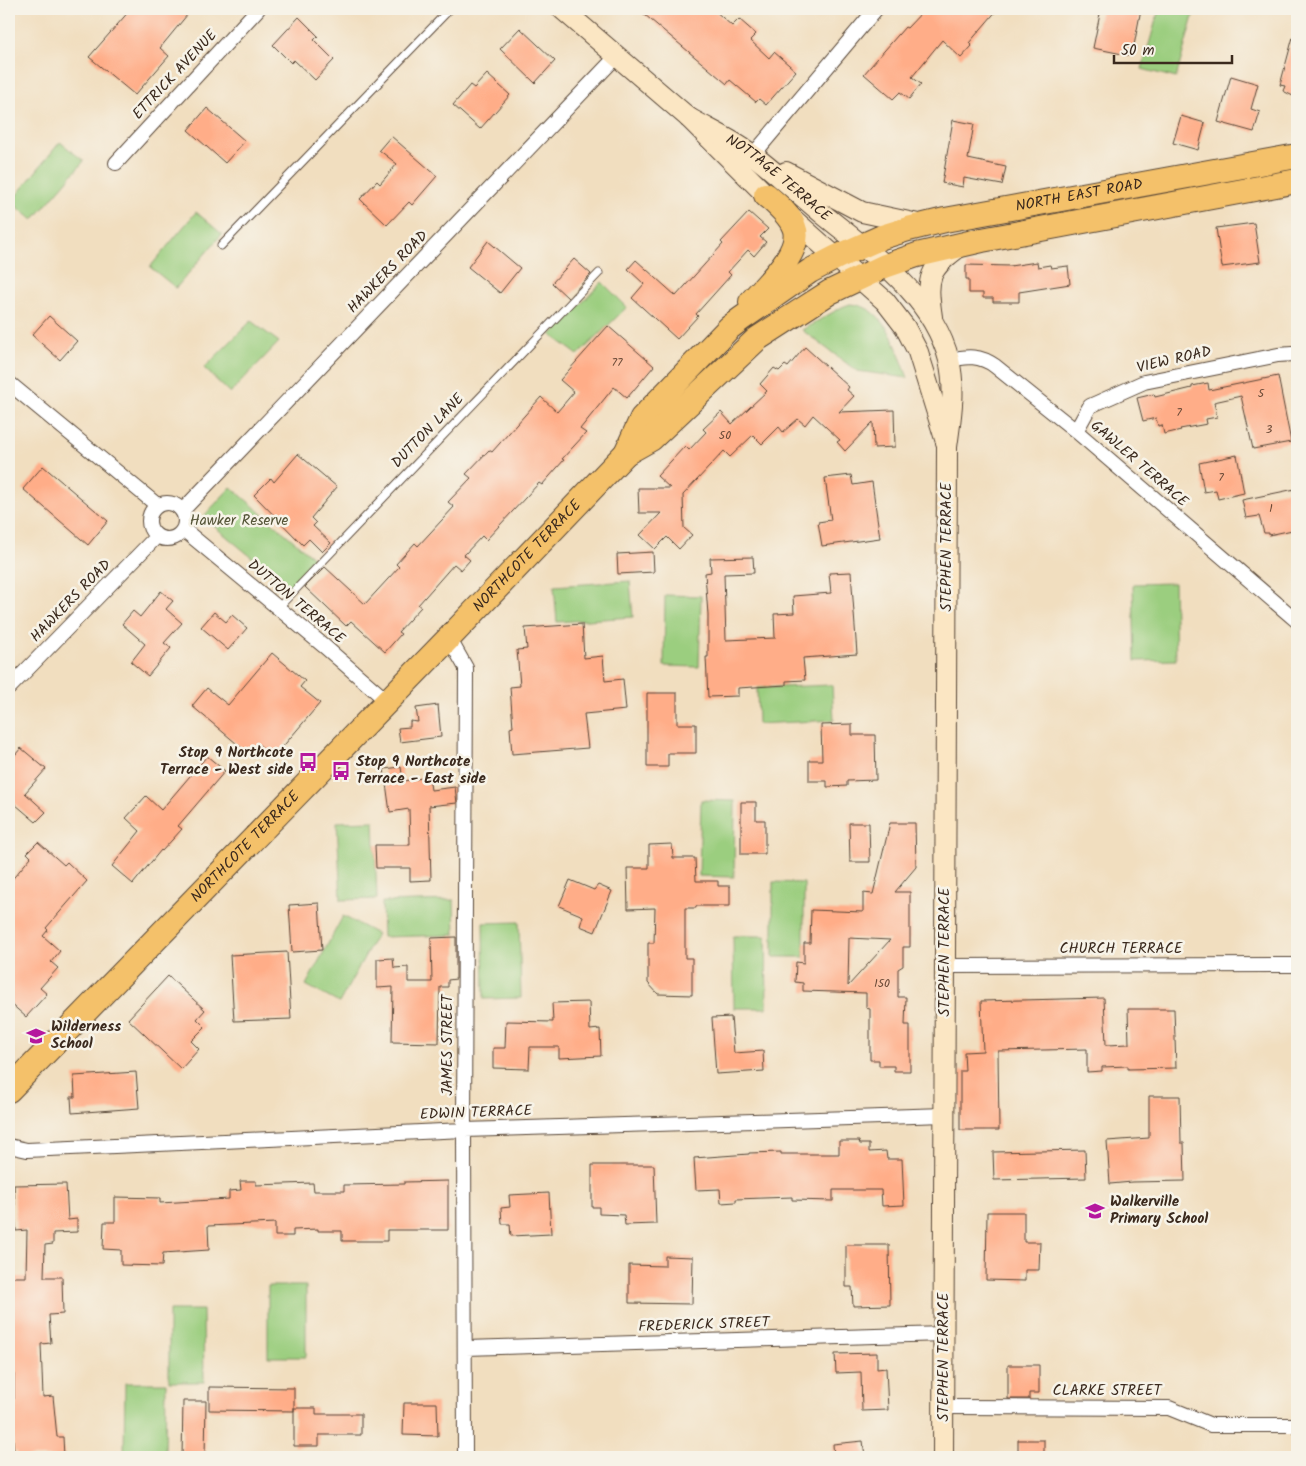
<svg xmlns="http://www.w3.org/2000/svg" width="1306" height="1466" font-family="Kalam,sans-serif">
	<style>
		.green { fill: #9bce7f; stroke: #6b7c4e }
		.building { fill: #ffad88; fill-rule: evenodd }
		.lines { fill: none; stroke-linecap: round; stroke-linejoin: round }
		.service-casing { stroke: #564536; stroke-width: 9 }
		.minor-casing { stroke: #564536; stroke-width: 16 }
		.secondary-casing { stroke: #564536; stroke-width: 22 }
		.trunk-casing { stroke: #564536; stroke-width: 26 }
		.service { stroke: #fff; stroke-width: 7 }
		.minor { stroke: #fff; stroke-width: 14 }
		.secondary { stroke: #fbe6c3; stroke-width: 20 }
		.trunk { stroke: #f4c16a; stroke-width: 24 }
		.labels { text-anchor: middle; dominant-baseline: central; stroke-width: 5; stroke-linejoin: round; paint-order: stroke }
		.number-label { font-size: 12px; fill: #6c4b38 }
		.street-label { font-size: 15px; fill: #3b2a1e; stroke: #f7f3e8 }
		.park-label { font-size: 15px; fill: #535336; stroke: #f7f3e8 }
		.poi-label { font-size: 15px; font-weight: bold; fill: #3b2a1e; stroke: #f7f3e8; text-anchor: start }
	</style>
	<rect width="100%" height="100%" fill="#f7f3e8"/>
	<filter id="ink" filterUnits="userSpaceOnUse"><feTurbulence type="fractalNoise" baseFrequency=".02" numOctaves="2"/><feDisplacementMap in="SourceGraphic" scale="10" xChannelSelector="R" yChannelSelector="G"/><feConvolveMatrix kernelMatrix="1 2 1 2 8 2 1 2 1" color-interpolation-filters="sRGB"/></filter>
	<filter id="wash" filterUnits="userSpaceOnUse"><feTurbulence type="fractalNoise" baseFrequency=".0096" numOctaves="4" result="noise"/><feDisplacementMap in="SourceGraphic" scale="20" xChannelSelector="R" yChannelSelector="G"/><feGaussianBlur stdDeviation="1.12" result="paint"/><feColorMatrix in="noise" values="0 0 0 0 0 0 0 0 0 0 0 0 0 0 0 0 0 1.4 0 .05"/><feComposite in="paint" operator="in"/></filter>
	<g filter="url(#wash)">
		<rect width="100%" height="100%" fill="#f1debf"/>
		<!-- green -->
		<path class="green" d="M1159,9H1195L1176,78L1142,69Z
			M60,142L84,161L33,220L11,202Z
			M196,212L222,234L176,288L150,267Z
			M602,282L627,307L578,355L551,335Z
			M850,304C887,306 897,350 908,378L857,371L802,330L842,307Z
			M251,321L279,342L230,393L204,368Z
			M231,487L316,560L289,588L203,517Z
			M630,581L633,617L557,622L554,586Z
			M1174,583L1176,660L1135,661L1133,584Z
			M665,595L701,596L699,667L664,666Z
			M832,685L834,720L758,724L757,688Z
			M701,800L735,801L734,877L699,876Z
			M374,821L377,899L341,900L337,822Z
			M773,882L804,883V957H773Z
			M454,900L455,935L383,937L382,902Z
			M343,916L377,934L339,1003L306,985Z
			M519,922L521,998L484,999L483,923Z
			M733,936H766L767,1008H734Z
			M268,1286H306V1357H268Z
			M169,1310H203L204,1382H169Z
			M125,1383H166L165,1457H124Z"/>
		<g id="blocks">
			<!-- building -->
			<path class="building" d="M131,9H192L160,48L169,56L135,95L89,57Z
				M638,9H713L732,26L739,19L756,34L750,40L769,58L774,52L796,71L766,105L759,99L756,102L730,80L727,84Z
				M925,9H998L969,43L972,46L961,58L942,40L912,77L921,84L909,99L900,92L893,99L864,74L905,27L907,28Z
				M1101,9H1141L1132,56L1093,48Z
				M299,17L318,36L314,40L334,60L315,80L294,60L291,63L273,45Z
				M520,28L555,61L535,83L500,49Z
				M1293,37H1297V98L1283,91L1285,86L1280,85Z
				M487,74L510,95L480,129L453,105L470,85L474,88Z
				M1231,76L1258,84L1251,109L1260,112L1254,132L1218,122Z
				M207,108L245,141L225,163L188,130Z
				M1181,116L1205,123L1198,150L1173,143Z
				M953,120L974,124L968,159L1006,167L1002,185L964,178L963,187L942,183Z
				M391,136L437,176L412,205L409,202L387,225L360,199L377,181L380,184L397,164L379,150Z
				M749,212L768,229L760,237L766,242L754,256L748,250L728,272L731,275L696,314L698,316L677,339L632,298L644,284L628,269L636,260L676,296L723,244L721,242Z
				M1254,223L1260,262L1222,267L1216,228Z
				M488,241L520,268L500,293L468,267Z
				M574,259L591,274L568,298L552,283Z
				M1037,262L1038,267L1050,265L1051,268L1068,266L1070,284L1019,292V302H993V298H983V293H969V279H966V265L1010,266Z
				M49,316L77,341L60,360L32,335Z
				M608,326L654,366L627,398L614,387L580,429L586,433L562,459L564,460L542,485L539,483L486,540L482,536L464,555L470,560L461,570L454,564L418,605L421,607L398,632L401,634L385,652L351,621L346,626L305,587L325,567L365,604L399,567L396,564L415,543L418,546L454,507L448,502L471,478L466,474L489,450L492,452L541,397L557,412L574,392L560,380Z
				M805,347L849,387L847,390L854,396L839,412L894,410L895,447L874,448L873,422L845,451L837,442L840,440L813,415L805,425L798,419L783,432L779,427L762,444L753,435L730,457L724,451L683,495L684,528L692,535L679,549L667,537L655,549L640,535L661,513H639L638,488H670L657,476L685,446L689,450L706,432L703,429L721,412L732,424L767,391L760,384L774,368L779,371L785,365L788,367Z
				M1278,376L1291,442L1253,449L1241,396L1214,402L1217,417L1206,419L1207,424L1180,429L1181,430L1164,434L1162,425L1158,426L1156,418L1143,421L1137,398L1154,394L1155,397L1192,388V386L1208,383L1209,390Z
				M298,454L337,487L311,518L316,523L313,526L331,543L322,552L309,539L303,545L254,495L271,478L274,482Z
				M1237,455L1244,493L1218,499L1216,490L1204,492L1199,463Z
				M43,466L108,521L88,545L23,489Z
				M851,475L853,485L872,482L880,538L822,546L818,522L831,520L825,478Z
				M1295,489L1297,496V529L1269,535V533H1264L1259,516L1246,518L1242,500Z
				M653,552L654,572L618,574L617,554Z
				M753,557L754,573L724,574L726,640L775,638L774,614L794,613L793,596L831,593L829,573L851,572L857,654L803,658L805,680L786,681V685L738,688V696L708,697L706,657H708V615L705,573L711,572L710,558Z
				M161,591L173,601L166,609L182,623L164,643L171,648L148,676L131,662L145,644L122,624L133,611L140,617Z
				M214,612L226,622L232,615L247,628L228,650L201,627Z
				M582,624L584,658L603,656L605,681L623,679L626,710L584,714L588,748L512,754L510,728L513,727L510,687L520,686L517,650L527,649L525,628Z
				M272,653L305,681L300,687L320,703L274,757L258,744L249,754L192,706L207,688L228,705Z
				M647,693H677V724H696V753H668V767H647Z
				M438,705L441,737L400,742L398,728L410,727V721L418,722L416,708Z
				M852,724V735H875L876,780L847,781V786L827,787V781H809V760H822L821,725Z
				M21,748L46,769L25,793L46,812L36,822L9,799V762Z
				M207,756L225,771L178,826L182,829L162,851L161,850L133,884L112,866L140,831L126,818L146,796L161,810Z
				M401,767L403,781L429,777L431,790L455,787L457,803L429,806L431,880L410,881V868H376L375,845H410L409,809L390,812L384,769Z
				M741,802H756V820H765V854H741Z
				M849,823H869L870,862H850Z
				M890,823H915L916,867L895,892H910V947H903V966L898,969V997H906L905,1025H910V1071H894V1066H879V1060H870V1009L866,1008V993L803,991V983L795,982L796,962L804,963V943H810L811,910L863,912V893L873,894ZM849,938L890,940L848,986Z
				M38,842L64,865L67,862L87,881L46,928L48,930L43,936L60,951L51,962L58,968L40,988L47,994L26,1017L9,1002V883L31,857L27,853Z
				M672,844L673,858H695L696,881H718V886H730V906H696V908H685V958H692V995L658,994L648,983V943H654L655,908L628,909L627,868H649V845Z
				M570,880L594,890L598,885L612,891L595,932L580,926L583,916L559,906Z
				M319,903L322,950L292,952L289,905Z
				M456,937V979L448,980V987H440L439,1043L392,1042L393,987L377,988V959L393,958L394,968L408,967V982H432L431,938Z
				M287,952L291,1019L234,1021L230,955Z
				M168,976L205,1010L197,1019L205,1027L191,1041L199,1049L181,1069L128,1019Z
				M1104,998L1106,1045L1129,1044L1128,1009H1174L1176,1068L1128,1069V1066L1102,1067V1071L1087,1072V1049L998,1051L999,1130H960V1071H965L964,1052L983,1051L981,1001Z
				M589,1002L590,1030L600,1029L601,1056L559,1058V1047H530L529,1069L493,1068V1048H505L506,1021L553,1022L552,1003Z
				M731,1017L734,1053L763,1051L764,1071L716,1074L712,1018Z
				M136,1072L139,1108L72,1113L71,1097H75L74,1076Z
				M1149,1096H1180L1181,1143H1184L1185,1181L1132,1182L1110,1184L1107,1141L1149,1138Z
				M839,1141H859L860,1144H869V1152L886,1151L887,1159H902L904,1205L882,1206L881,1190H833V1201L792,1200V1197L736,1199V1202L721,1203L720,1189L696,1190L694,1158L749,1154V1153L781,1152V1154H839Z
				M1085,1150L1086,1178L994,1180L993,1152Z
				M592,1165H654L656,1224L625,1225L624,1215L599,1214V1207H592Z
				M240,1181H256V1185L313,1183L314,1191H344V1185L404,1184V1182L448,1181V1230H387V1241H342V1231H318V1229L293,1230V1236H275V1223L208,1226L209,1250L163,1253L162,1266L121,1265V1250L103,1249L104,1222H115V1197L160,1198V1203L229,1199V1191L241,1190Z
				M66,1184L68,1220L77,1219V1232L53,1233V1244L45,1245L44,1277H62L63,1314L49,1315L51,1343L41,1344L43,1397L53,1396L57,1437H63L64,1457H17V1451L14,1452L10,1400L14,1399V1358L9,1309V1277H26L27,1230L16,1231L14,1185Z
				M549,1193L551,1234L511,1236L510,1224H502L501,1208L510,1207L509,1195Z
				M987,1212H1024V1242H1040L1039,1270H1025V1281L986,1280Z
				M846,1245H889L890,1305L853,1306L852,1287H846Z
				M665,1256L693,1257L692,1304L629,1303V1265L665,1266Z
				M877,1353V1369L886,1368L888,1410L862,1411L861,1372L836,1373L835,1354Z
				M1008,1365H1039V1393H1029V1399H1008Z
				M209,1387L294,1388V1411L209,1410Z
				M183,1401H206L205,1457H182Z
				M404,1403H437L438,1436L403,1435Z
				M294,1408H316V1414H361V1435H319V1446H294Z
				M1018,1440H1044V1457H1018Z
				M863,1441L865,1457H834L833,1444Z"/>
		</g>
	</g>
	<g filter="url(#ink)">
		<use href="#blocks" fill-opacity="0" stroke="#564536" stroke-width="1"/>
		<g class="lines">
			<!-- service casing -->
			<g class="service-casing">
				<path id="service" d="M221,246L450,9
					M278,608L599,273"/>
			</g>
			<!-- minor casing -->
			<g class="minor-casing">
				<path id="minor" d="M753,155L876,9
					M116,163L258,9
					M949,360C967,356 980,355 995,366L1076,431L1297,621
					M9,383L157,505
					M1076,431L1090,406L1144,382L1278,355L1292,354L1297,356
					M149 521a18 18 0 1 1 36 0a18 18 0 1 1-36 0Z
					M182,511L617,56
					M183,529L324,646L387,701
					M449,638L466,668L464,1130L465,1457
					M9,688L157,536
					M945,966L1297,965
					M9,1146L27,1150L464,1130L945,1115
					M466,1348L944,1334
					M943,1407L1169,1408L1211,1425H1297"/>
			</g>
			<!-- secondary casing -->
			<g class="secondary-casing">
				<g id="secondary">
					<path d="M562,9L689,118L766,195L885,301L905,327L918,352L946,442"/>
					<path id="s1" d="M689,118C710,130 735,141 754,156C779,175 801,196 824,215C873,255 932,295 949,360C956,389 951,417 947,447L943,1457"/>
					<path d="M786,172L862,212L923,225"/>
					<path d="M932,317C926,277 928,269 962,245"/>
				</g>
			</g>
			<!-- trunk casing -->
			<g class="trunk-casing">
				<g id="trunk">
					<path d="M751,302C765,285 804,251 794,227C789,214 776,204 766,195"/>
					<path id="s2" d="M626,453L642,418L729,328L741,319L810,271L837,257L882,237L908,229L945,220L1297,156"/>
					<path id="s3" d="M9,1090L449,638L626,453L651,439L757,339L830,292L885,266L917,255L982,240L1297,181"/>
				</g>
			</g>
			<!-- service -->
			<use href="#service" class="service"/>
			<!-- minor -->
			<use href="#minor" class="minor"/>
			<!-- secondary -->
			<use href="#secondary" class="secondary"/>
			<!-- trunk -->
			<use href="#trunk" class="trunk"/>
		</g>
	</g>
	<!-- icons -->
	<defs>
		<g id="bus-bare" transform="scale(1.5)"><path d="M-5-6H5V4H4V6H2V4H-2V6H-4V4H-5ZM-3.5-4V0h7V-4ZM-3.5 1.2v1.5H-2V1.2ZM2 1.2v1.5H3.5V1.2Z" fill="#b5179e" stroke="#f7f3e8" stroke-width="2.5" paint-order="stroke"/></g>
		<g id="school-bare" transform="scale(1.5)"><path d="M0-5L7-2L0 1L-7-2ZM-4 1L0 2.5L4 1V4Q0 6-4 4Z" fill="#b5179e" stroke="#f7f3e8" stroke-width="2.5" paint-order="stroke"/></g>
	</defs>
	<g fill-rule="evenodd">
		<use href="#bus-bare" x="308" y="762"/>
		<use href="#bus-bare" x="341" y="771"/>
		<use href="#school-bare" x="36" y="1036"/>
		<use href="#school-bare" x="1095" y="1211"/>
	</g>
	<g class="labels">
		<!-- number labels -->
		<g class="number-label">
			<text x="617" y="362">77</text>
			<text x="1261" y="393">5</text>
			<text x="1179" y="412">7</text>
			<text x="1269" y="429">3</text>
			<text x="725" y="435">50</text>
			<text x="1221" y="477">7</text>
			<text x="1271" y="508">1</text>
			<text x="882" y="983">150</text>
		</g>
		<!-- street labels -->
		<g class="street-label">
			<text transform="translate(175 75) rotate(-47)">ETTRICK AVENUE</text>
			<text stroke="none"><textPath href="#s1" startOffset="108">NOTTAGE TERRACE</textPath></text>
			<text stroke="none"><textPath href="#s2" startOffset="544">NORTH EAST ROAD</textPath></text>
			<text transform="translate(388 272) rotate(-46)">HAWKERS ROAD</text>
			<text transform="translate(1174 360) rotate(-13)">VIEW ROAD</text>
			<text transform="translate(428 431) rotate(-46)">DUTTON LANE</text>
			<text transform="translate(1139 464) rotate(41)">GAWLER TERRACE</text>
			<text transform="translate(947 547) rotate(-90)">STEPHEN TERRACE</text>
			<text stroke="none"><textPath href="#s3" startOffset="744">NORTHCOTE TERRACE</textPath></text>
			<text transform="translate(71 601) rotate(-46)">HAWKERS ROAD</text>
			<text transform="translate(296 602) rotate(40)">DUTTON TERRACE</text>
			<text stroke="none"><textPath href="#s3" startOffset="339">NORTHCOTE TERRACE</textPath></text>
			<text x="1121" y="949">CHURCH TERRACE</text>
			<text transform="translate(945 952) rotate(-90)">STEPHEN TERRACE</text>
			<text transform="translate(448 1045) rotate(-90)">JAMES STREET</text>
			<text transform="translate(476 1113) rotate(-2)">EDWIN TERRACE</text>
			<text transform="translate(704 1325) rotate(-2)">FREDERICK STREET</text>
			<text transform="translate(944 1357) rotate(-90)">STEPHEN TERRACE</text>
			<text x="1107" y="1391">CLARKE STREET</text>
		</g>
		<!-- park labels -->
		<g class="park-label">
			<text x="239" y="521">Hawker Reserve</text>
		</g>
		<!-- poi labels -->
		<g class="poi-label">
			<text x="293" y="753" text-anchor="end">Stop 9 Northcote<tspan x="293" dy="17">Terrace - West side</tspan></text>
			<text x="356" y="762">Stop 9 Northcote<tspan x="356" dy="17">Terrace - East side</tspan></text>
			<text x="51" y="1027">Wilderness<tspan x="51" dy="17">School</tspan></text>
			<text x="1110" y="1202">Walkerville<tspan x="1110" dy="17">Primary School</tspan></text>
		</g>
	</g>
	<!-- margin -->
	<rect width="1306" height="1466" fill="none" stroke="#f7f3e8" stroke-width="30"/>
	<!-- scale -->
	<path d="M1114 55v8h118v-8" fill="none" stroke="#3b2a1e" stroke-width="2.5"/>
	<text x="1121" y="55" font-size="15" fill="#3b2a1e" stroke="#f7f3e8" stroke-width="4" paint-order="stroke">50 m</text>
</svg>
